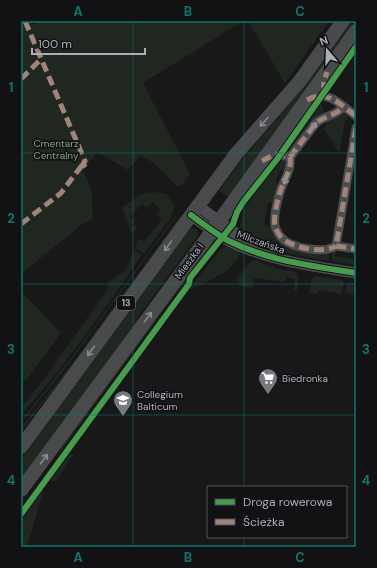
<svg xmlns="http://www.w3.org/2000/svg" width="377" height="568" font-family="'DM Sans',sans-serif">
	<style>
		.green { fill: #202620 }
		.lines { fill: none; stroke-linecap: round; stroke-linejoin: round }
		.minor { stroke: #4c4d50; stroke-width: 9 }
		.tertiary { stroke: #4c4d50; stroke-width: 11 }
		.primary { stroke: #494a4c; stroke-width: 14 }
		.quiet { stroke: #a18479; stroke-width: 5; stroke-dasharray: 10 5; stroke-linecap: butt }
		.cycleway-casing { stroke: #121214; stroke-width: 8 }
		.cycleway { stroke: #469c4c; stroke-width: 6 }
		.oneway { stroke: #878c92 }
		.oneway2 { stroke: #8d9299 }
		.grid { fill: none; stroke: #0f766e; stroke-width: 1; stroke-opacity: 0.55 }
		.labels { text-anchor: middle; dominant-baseline: central; stroke-width: 3.5; stroke-linejoin: round; paint-order: stroke }
		.shield { fill: #121214; stroke: #7c8087; stroke-width: 1 }
		.shield-label { font-size: 9px; font-weight: bold; fill: #a9afb8 }
		.park-label { font-size: 10px; fill: #82a380; stroke: #121214 }
		.street-label { font-size: 10px; fill: #a9afb8; stroke: #121214 }
		.poi-label { font-size: 10px; fill: #a9afb8; stroke: #121214; text-anchor: start }
		.neatline { fill: none; stroke: #0f766e; stroke-width: 1.5 }
		.grid-label { font-size: 13px; text-anchor: middle; font-weight: bold; fill: #0f766e }
	</style>
	<rect width="100%" height="100%" fill="#181818"/>
	<!-- green -->
	<path class="green" d="M21,21H31L32,25L39,21H243L143,83L190,174L181,186H176C165,174 155,161 140,156L128,170L105,156L96,153L82,172C94,184 92,203 93,218L81,225L21,274Z
		M248,21H329L285,83Z
		M349,21H356V22L229,197L219,191L240,162L291,102Z
		M321,102L325,114L289,151H285Z
		M342,113L349,116L345,121L340,150L337,151L333,141L323,129L327,123V119Z
		M281,158L284,160L287,164L285,171L281,170L275,182L279,184L273,204L268,203L264,225L270,227L274,236L282,244L329,253V261C312,258 293,256 277,250C263,244 251,235 240,227L244,208Z
		M154,192L166,194L175,206L171,217L144,254L135,248L139,238L144,242L162,219L157,215L160,209L152,202L147,208L142,204L130,217L136,222L131,224V226L137,225L136,230L132,232L131,231L122,208L141,194Z
		M176,215V217L64,370L21,423V421L73,355Z
		M181,215L180,220L57,388L42,404L21,432V428L72,364Z
		M192,228L198,230V235L139,316L128,335L21,481V460L44,429L62,399L187,231Z
		M216,243L180,289L68,441L61,454L59,453L67,437L142,336L158,318L209,247Z
		M226,246L238,250L240,253C237,271 201,284 186,292L221,249Z
		M134,250L142,255C105,310 66,364 22,414L21,413V408L44,379L108,289L107,283L125,271Z
		M336,250L335,256L356,259V265L332,261V252Z
		M254,260L275,268L296,272L299,278L297,291L293,290L295,279L286,277L285,282L254,278L252,288C245,287 240,287 236,280L249,263Z
		M316,276L342,280L344,284L341,294L319,290L318,294L309,293L312,279Z
		M350,283H356V295L346,293L347,285Z
		M21,291L61,333L27,379L23,382L21,381Z
		M69,453L73,455L56,481H50Z
		M44,489L27,547H21V518Z"/>
	<g class="lines">
		<!-- minor -->
		<path class="minor" d="M308,99C328,89 341,105 356,116
			M356,128L336,246L356,249
			M290,157L316,123C324,116 337,115 343,107
			M265,159L275,154L290,157C292,169 285,178 281,189C278,198 273,217 275,226C276,229 278,234 281,237C290,248 324,254 336,246"/>
		<!-- tertiary -->
		<path class="tertiary" d="M198,206L244,239L251,249
			M191,215C203,224 216,234 229,241C269,261 313,266 356,273"/>
		<!-- primary -->
		<path class="primary" d="M21,447L236,154L299,82L343,21
			M21,490L202,245L356,31"/>
		<!-- quiet -->
		<path class="quiet" d="M25,21L85,161L83,164L86,168
			M21,79L41,59
			M325,92C322,84 325,79 327,72
			M307,100C328,89 339,104 356,116
			M356,128L336,246L356,249
			M290,157L316,123C324,116 337,115 343,107
			M262,161L275,154L290,157C292,169 285,178 281,189C278,198 273,217 275,226C276,229 278,234 281,237C290,248 324,254 336,246
			M21,224L61,193L83,164"/>
		<!-- cycleway casing -->
		<g class="cycleway-casing">
			<path id="cycleway" d="M191,215C203,224 216,234 229,241C269,261 313,266 356,273
				M21,514L189,284L190,278L233,224L237,212L244,201L278,158L356,47"/>
		</g>
		<!-- cycleway -->
		<use href="#cycleway" class="cycleway"/>
	</g>
	<!-- one-way arrows -->
	<defs><path id="oneway-shaft" d="M-6 0H5M1.5-3L5.5 0L1.5 3" fill="none" stroke-width="1.6" stroke-linecap="round" stroke-linejoin="round"/></defs>
	<g class="oneway">
		<use href="#oneway-shaft" transform="translate(264 122) rotate(132)"/>
		<use href="#oneway-shaft" transform="translate(168 246) rotate(126)"/>
		<use href="#oneway-shaft" transform="translate(148 317) rotate(-54)"/>
		<use href="#oneway-shaft" transform="translate(91 351) rotate(126)"/>
		<use href="#oneway-shaft" transform="translate(44 459) rotate(-54)"/>
	</g>
	<g class="oneway2">
		<use href="#oneway-shaft" transform="translate(313 127) rotate(-51)"/>
		<use href="#oneway-shaft" transform="translate(286 179) rotate(113)"/>
	</g>
	<!-- grid -->
	<path class="grid" d="M133,21V547M244,21V487M21,153H356M21,284H356M21,415H356M244,537V547"/>
	<!-- icons -->
	<defs>
		<g id="supermarket-pin" transform="scale(1)"><path d="M0 17L-7.5 6A9.5 9.5 0 1 1 7.5 6Z" fill="#767a80" stroke="#121214"/><path d="M-6-5.5h2.5l.6 2H6L4.5 2H-2.5L-4.4-4H-6ZM-1.5 3.2a1.3 1.3 0 1 0 .1 0ZM3 3.2a1.3 1.3 0 1 0 .1 0Z" fill="#fff"/></g>
		<g id="school-pin" transform="scale(1)"><path d="M0 17L-7.5 6A9.5 9.5 0 1 1 7.5 6Z" fill="#767a80" stroke="#121214"/><path d="M0-5L7-2L0 1L-7-2ZM-4 1L0 2.5L4 1V4Q0 6-4 4Z" fill="#fff"/></g>
	</defs>
	<g fill-rule="evenodd">
		<use href="#supermarket-pin" x="268" y="378"/>
		<use href="#school-pin" x="123" y="400"/>
	</g>
	<g class="labels">
		<!-- shield labels -->
		<rect class="shield" x="117" y="296" width="18" height="14" rx="3"/>
		<g class="shield-label">
			<text x="126" y="303">13</text>
		</g>
		<!-- park labels -->
		<g class="park-label">
			<text x="56" y="143">Cmentarz<tspan x="56" dy="12">Centralny</tspan></text>
		</g>
		<!-- street labels -->
		<g class="street-label">
			<text transform="translate(261 242) rotate(20)">Milczańska</text>
			<text transform="translate(189 261) rotate(-54)">Mieszka I</text>
		</g>
		<!-- poi labels -->
		<g class="poi-label">
			<text x="282" y="378">Biedronka</text>
			<text x="137" y="394">Collegium<tspan x="137" dy="12">Balticum</tspan></text>
		</g>
	</g>
	<!-- border -->
	<rect width="377" height="568" fill="none" stroke="#121214" stroke-width="44"/>
	<!-- legend -->
	<rect x="207" y="486" width="140" height="52" fill="#121214" stroke="#4e5156"/>
	<rect x="215" y="499" width="20" height="6" fill="#469c4c" stroke="#4e5156"/>
	<text x="243" y="506" font-size="12" fill="#a9afb8">Droga rowerowa</text>
	<rect x="215" y="519" width="20" height="6" fill="#a18479" stroke="#4e5156"/>
	<text x="243" y="526" font-size="12" fill="#a9afb8">Ścieżka</text>
	<!-- north arrow -->
	<g transform="translate(327 50) rotate(341)" stroke="#121214" stroke-width="3" paint-order="stroke">
	<path d="M0-3L7 15L0 10L-7 15Z" fill="#a9afb8"/>
	<text y="-6" font-size="11" font-weight="bold" text-anchor="middle" fill="#a9afb8">N</text>
	</g>
	<!-- scale -->
	<path d="M32 48v6h113v-6" fill="none" stroke="#a9afb8" stroke-width="2"/>
	<text x="38" y="48" font-size="12" fill="#a9afb8" stroke="#121214" stroke-width="3" paint-order="stroke">100 m</text>
	<rect x="22" y="22" width="333" height="524" class="neatline"/>
	<g class="grid-label">
		<text x="78" y="16">A</text>
		<text x="188" y="16">B</text>
		<text x="300" y="16">C</text>
		<text x="11" y="92">1</text>
		<text x="366" y="92">1</text>
		<text x="11" y="223">2</text>
		<text x="366" y="223">2</text>
		<text x="11" y="354">3</text>
		<text x="366" y="354">3</text>
		<text x="11" y="485">4</text>
		<text x="366" y="485">4</text>
		<text x="78" y="562">A</text>
		<text x="188" y="562">B</text>
		<text x="300" y="562">C</text>
	</g>
</svg>
